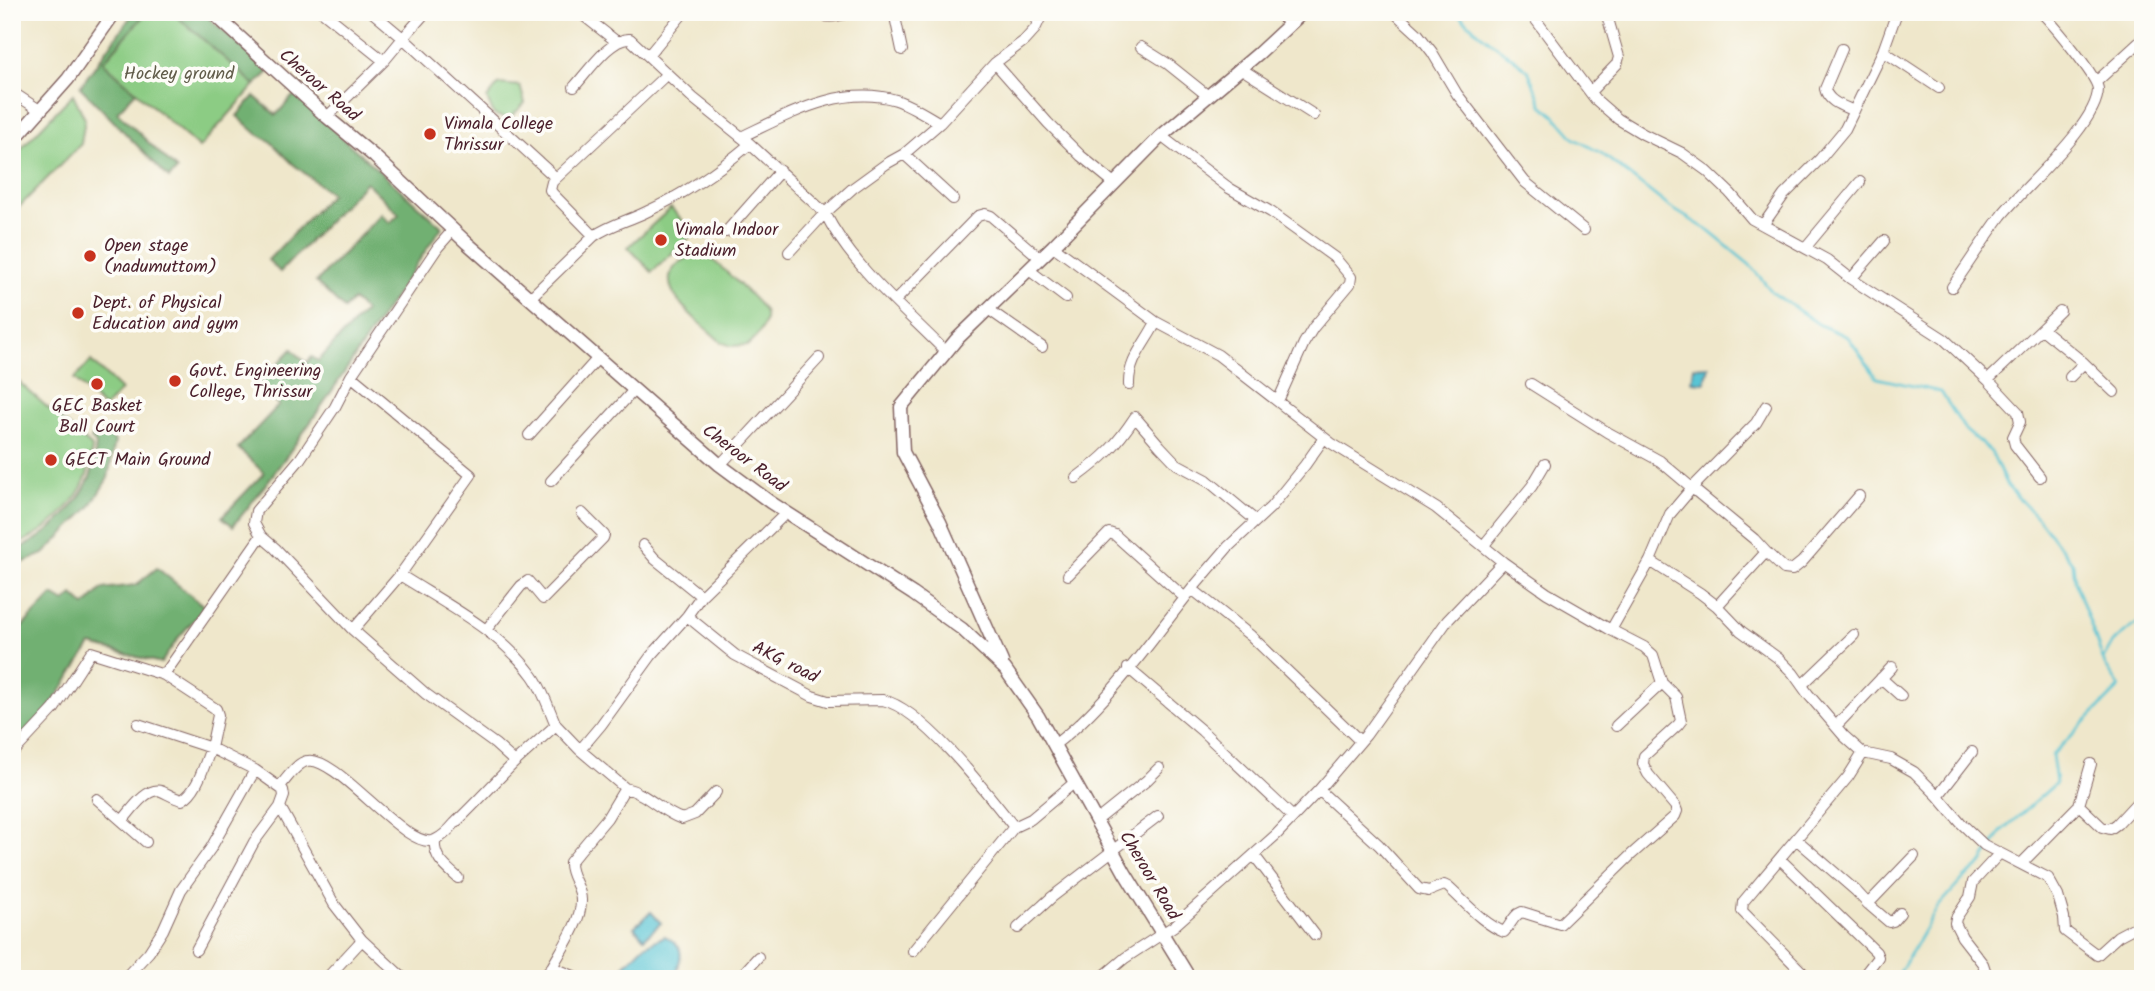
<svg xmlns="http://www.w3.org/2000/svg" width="2155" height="991" font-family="Kalam,sans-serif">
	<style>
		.green { fill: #8ccc84; stroke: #6b7658; stroke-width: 2 }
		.forest { fill: #71b072; stroke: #5e684e; stroke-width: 2 }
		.water { fill: #59c4d4; stroke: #527280; stroke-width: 2 }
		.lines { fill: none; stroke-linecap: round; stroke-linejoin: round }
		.stream { stroke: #59c4d4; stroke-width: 2.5 }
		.street-casing { stroke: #846563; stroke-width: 12 }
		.secondary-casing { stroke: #846563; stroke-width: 15 }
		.street { stroke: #fff; stroke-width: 10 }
		.secondary { stroke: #fff; stroke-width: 12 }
		.poi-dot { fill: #c8321e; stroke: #fdfcf7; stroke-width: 2.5 }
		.labels { text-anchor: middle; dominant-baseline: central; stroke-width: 7; stroke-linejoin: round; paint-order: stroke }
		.park-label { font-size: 18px; fill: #615c4a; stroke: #fdfcf7 }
		.street-label { font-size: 18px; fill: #4a1f2b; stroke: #fdfcf7 }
		.poi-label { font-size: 18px; fill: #4a1f2b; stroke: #fdfcf7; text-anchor: start }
	</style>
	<rect width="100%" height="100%" fill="#fdfcf7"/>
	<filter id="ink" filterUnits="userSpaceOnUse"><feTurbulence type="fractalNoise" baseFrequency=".0143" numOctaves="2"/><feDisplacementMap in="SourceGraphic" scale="14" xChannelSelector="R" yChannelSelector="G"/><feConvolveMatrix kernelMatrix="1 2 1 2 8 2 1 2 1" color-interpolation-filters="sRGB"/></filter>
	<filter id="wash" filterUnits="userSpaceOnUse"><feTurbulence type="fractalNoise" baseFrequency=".00686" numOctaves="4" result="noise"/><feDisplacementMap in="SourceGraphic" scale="28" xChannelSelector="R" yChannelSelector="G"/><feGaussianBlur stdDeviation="1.57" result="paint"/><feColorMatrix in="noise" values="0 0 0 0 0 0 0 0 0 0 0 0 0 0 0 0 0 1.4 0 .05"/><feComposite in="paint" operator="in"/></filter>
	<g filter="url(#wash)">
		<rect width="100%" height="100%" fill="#efe7cb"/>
		<!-- green -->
		<path class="green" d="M147,12H172L255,85L199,148L103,62Z
			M499,84L520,86L525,103L509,119L494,115L487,99Z
			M73,94L85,119L81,144L12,214V158Z
			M671,208L694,233L652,272L628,247Z
			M696,254C701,254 704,254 707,256C716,261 760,303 764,311C769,324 757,337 748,345L731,346L721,342C696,318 635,277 696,254Z
			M91,361L121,390L104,408L74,379Z
			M12,376L92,447C91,456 90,466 87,475C76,506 43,536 12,546Z"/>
		<!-- forest -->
		<path class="forest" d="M134,12H147L103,62L136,92L117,112L177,170L169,178L80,87Z
			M172,12H202L269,72L255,85Z
			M294,95L442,227C372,327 310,432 233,526L222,517L264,473L238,448L279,405L258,385L292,349L306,363L312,357L318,361L365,311L353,300L344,309L316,282L381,214L390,223L399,214L366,182L280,272L268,260L331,194L293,164L270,141L257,134L237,116L254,96L276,115Z
			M101,428L115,441L108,478L90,507L44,554L12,567V551C45,540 77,508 90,477C94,467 95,455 96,444L91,439Z
			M157,568L205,607L179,637L161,663L91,645L48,710L12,750V637L53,595L65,602L73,595L85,606L102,589L136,585Z"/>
		<!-- water -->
		<path class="water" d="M1709,366L1705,383L1692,382L1694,367Z
			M651,912L661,923L644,938L634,927Z
			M665,936C677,943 684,948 679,963C678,970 677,974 672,979H631L624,966L644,946Z"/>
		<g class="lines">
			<!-- stream -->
			<path class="stream" d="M1456,12L1479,33L1528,70L1542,105L1555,116L1575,139L1601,153L1668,206L1706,229L1750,265L1773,293L1820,325L1848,337L1877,378L1941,392L1965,430L1991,452L2007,486L2042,523L2073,564L2075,581L2105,665L2120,687L2052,755L2056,783L2001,832L1981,864L1964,878L1937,908L1896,979
				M2104,658L2113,642L2143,619"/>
		</g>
	</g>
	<g filter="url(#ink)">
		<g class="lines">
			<!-- street casing -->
			<g class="street-casing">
				<path id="street" d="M323,12L384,61
					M426,12L403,38L555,177
					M579,12L617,42
					M809,12C827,18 833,18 851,12
					M894,12L902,50
					M1274,12L1290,23
					M1394,12L1418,34L1432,52L1457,94L1525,182L1584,230
					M1530,12L1595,99L1618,119L1643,134L1682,153L1707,171L1730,193L1752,219L1827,260L1851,279
					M1141,47L1168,64L1208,96
					M1842,49L1825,89C1828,102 1843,106 1854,111
					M1883,51L1939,88
					M648,56L684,12
					M995,63L1048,123L1081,156L1114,183
					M1240,68L1314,115
					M2096,82L2143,39
					M574,87C587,73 611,37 630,39L693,98L750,144L825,213C853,268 904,309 946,352
					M12,92L41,111
					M1590,92L1617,64L1619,57L1606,12
					M327,117L384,61L403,38L372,12
					M1161,136L1229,188L1271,212L1335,258L1351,277L1350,284L1313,328L1304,343L1278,401
					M741,137C790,114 841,84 896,100C911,105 926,115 940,123
					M904,154L953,199
					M1763,225L1784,195L1820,159L1845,129L1883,51L1897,12
					M453,230L438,247L351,376L335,407L300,459L256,511L254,523L261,536L275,548L353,630L426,694L495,744L515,762L556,725L580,750
					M726,232L780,171
					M594,236C610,225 627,221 644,213C683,195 718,171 750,144
					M1884,241L1851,279L1944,339L1988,380
					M1053,246L1156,322L1218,355L1331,443L1436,508L1503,562
					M1805,248L1860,182
					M789,252L825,213L853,188L886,164L904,154L940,123L995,63L1024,41L1035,29L1043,12
					M1029,270L1066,298
					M1952,287C1969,263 1984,239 2001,216C2023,188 2098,124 2098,89C2097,76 2052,23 2041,12
					M530,298L594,236L553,194L550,190L552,182L667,74
					M895,301L978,216L985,214L991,216L1040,258
					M988,309L1042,347
					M2042,329L2084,363L2114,392
					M351,376L471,475L400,575L353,630
					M2070,377L2084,363
					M1531,384L1607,432L1660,461L1692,488L1670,514L1650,561L1611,630
					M1129,385C1128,360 1146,343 1156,322
					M529,435L598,358
					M1324,438L1305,465L1271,507L1228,547L1192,589L1251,636L1360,741
					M720,465L819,358
					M2040,477L2015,445L2013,437L2020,422L2018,412L1988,380L2060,311
					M1076,478C1103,458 1116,446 1135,417L1160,446L1177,464L1207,480L1255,520
					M551,481L634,390
					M643,545L655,559L701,596
					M1484,545L1532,486L1545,464
					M1766,552L1784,569L1792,570L1802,562L1859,496
					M1650,561L1700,593L1717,606L1741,631L1778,658L1793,673L1808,694L1844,736L1863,753L1891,759L1914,772L1938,796L1961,823L1984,845L2048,878L2058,896L2064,917L2065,931L2097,955L2118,936L2135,927L2143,934
					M400,575C447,605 500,631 533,676C543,690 549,709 556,725
					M1068,575L1109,533L1115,535L1185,598
					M1717,606L1766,552L1754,539L1692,488L1756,423L1766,406
					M687,616L735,655L812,696L828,701L883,700C923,709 988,794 1014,827
					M486,630L521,586L528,581L543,599L603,538L604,535L582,513
					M1128,668L1202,731L1293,817
					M164,675L216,709L218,715L211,748L255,770L283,790L284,796L280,807L334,904L362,940L404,979
					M1881,678L1901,696
					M1802,685L1854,635
					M1616,726L1662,683
					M1836,726L1892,667
					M1054,745C1106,707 1152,639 1192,589
					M12,754L54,709L91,652L164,675L261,536
					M280,786C287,779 296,763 307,761C337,754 407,853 435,840C442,837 450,829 455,823C476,803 495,782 515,762
					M625,788C647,793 661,812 682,819L695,814L716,792
					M1938,796L1972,752
					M97,799L146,842
					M2079,805L2091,764
					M122,821C131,811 146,787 161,791C168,794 174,798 182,800C198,791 204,765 211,748L138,724
					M1096,821L1146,781L1159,768
					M1796,839L1856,891L1868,904L1914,856
					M435,840C433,858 446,867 458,878
					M1254,855L1315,935
					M1780,859L1876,952L1878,957L1861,979
					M2022,863L2079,805L2102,827L2110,829L2117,824L2143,796
					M1868,904L1889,922L1893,921L1900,913
					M1018,928L1052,897L1158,816
					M196,950L254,842L280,807
					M913,951L1014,827L1031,819L1075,782
					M124,979L149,952L163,930L181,890L211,848L255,770
					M326,979L362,940
					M541,979L552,967
					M581,979L552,967C562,949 582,920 581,900C581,886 569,876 570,862L607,818L625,788L580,750L601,725L651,656L687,616L701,596L786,513
					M738,979L758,957
					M1100,979L1125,958L1174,926L1277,834L1319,790L1366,735L1447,621L1503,562L1547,593L1611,630L1644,647L1653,655L1662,683L1676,697L1681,721L1678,725L1644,756L1643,764L1648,774L1675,806L1677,811L1675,816L1632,854L1560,924L1522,912C1513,915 1511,925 1504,932C1483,924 1465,902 1448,887L1444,885L1429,891L1419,889L1379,845L1319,790
					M1802,979L1803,973L1742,911L1743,902L1848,777L1863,753
					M1981,979L1985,970L1983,964L1962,937L1955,923L1956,918L1970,897L1973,882L1999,854"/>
			</g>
			<!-- secondary casing -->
			<g class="secondary-casing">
				<path id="secondary" d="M212,12L327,117L375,157L467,243L720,465L770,502L913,594L962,629L1005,669L1038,716L1125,873L1190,979
					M12,142L68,79L115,12
					M1002,662L940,522L903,452L901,407L956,340L1053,246L1161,136L1259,53L1303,12"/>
			</g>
			<!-- street -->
			<use href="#street" class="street"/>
			<!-- secondary -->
			<use href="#secondary" class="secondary"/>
		</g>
	</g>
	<!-- markers -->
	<g class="poi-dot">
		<circle cx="430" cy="134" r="7"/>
		<circle cx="661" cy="240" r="7"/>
		<circle cx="90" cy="256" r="7"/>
		<circle cx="78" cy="313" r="7"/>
		<circle cx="175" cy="381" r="7"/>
		<circle cx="97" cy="384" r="7"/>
		<circle cx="51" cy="460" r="7"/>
	</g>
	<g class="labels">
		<!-- park labels -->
		<g class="park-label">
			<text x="179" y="74">Hockey ground</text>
		</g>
		<!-- street labels -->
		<g class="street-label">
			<text transform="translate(319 86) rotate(41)">Cheroor Road</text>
			<text transform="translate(744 459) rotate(37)">Cheroor Road</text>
			<text transform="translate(785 663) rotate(27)">AKG road</text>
			<text transform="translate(1149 876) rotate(59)">Cheroor Road</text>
		</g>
		<!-- poi labels -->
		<g class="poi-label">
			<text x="444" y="124">Vimala College<tspan x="444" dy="21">Thrissur</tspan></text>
			<text x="675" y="230">Vimala Indoor<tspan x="675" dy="21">Stadium</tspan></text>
			<text x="104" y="246">Open stage<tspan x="104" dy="21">(nadumuttom)</tspan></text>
			<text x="92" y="303">Dept. of Physical<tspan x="92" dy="21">Education and gym</tspan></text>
			<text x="189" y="371">Govt. Engineering<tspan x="189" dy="21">College, Thrissur</tspan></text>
			<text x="97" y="406" text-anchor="middle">GEC Basket<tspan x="97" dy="21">Ball Court</tspan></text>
			<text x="65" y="460">GECT Main Ground</text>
		</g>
	</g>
	<!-- margin -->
	<rect width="2155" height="991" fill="none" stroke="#fdfcf7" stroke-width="42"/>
</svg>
